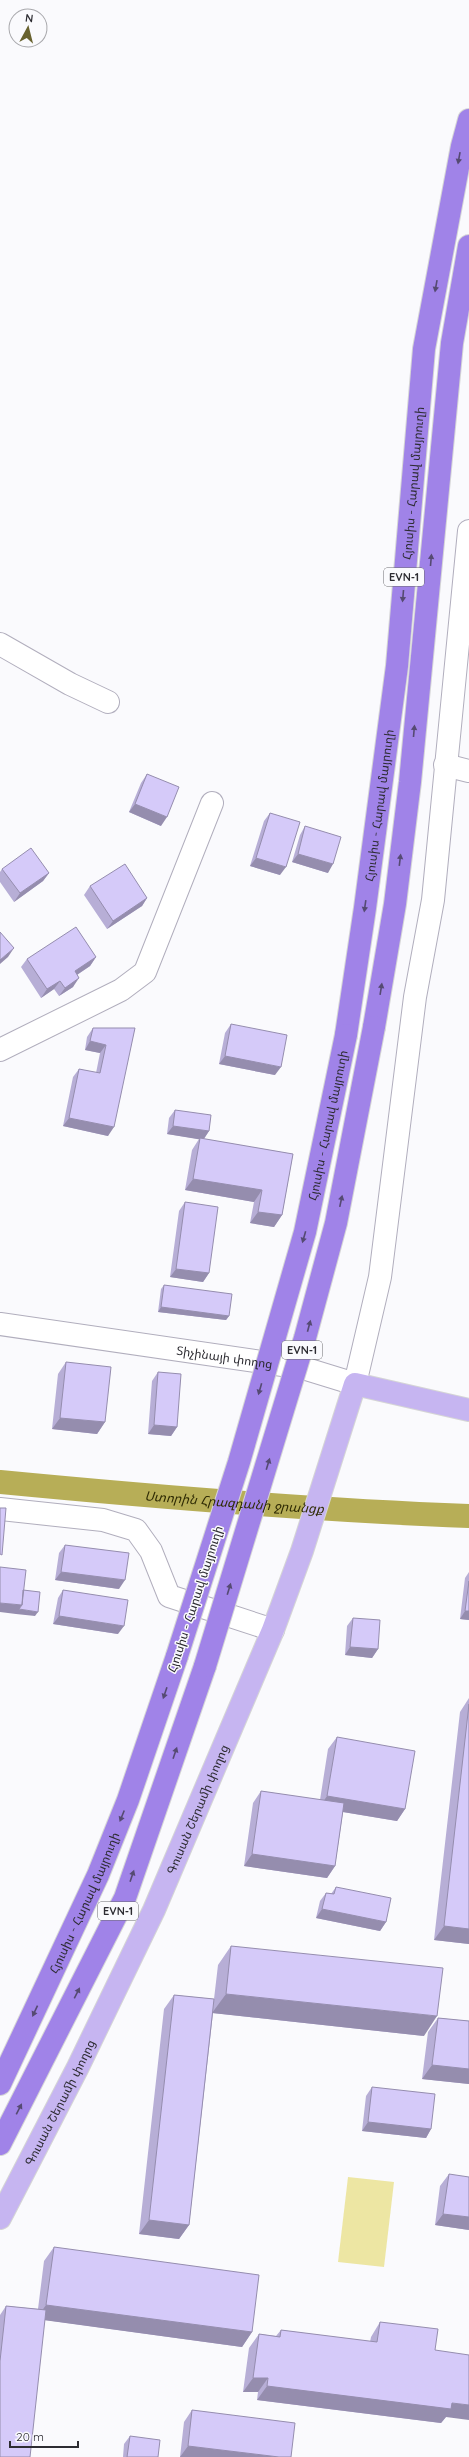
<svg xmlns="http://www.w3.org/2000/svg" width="469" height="2457" font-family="Quicksand,'Noto Sans Armenian',sans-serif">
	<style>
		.grass { fill: #ede6a3 }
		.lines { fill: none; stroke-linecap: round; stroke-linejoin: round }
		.canal { stroke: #b7ae57; stroke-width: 24 }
		.minor-casing { stroke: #b1aebd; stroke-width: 24 }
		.major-casing { stroke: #d5d5d6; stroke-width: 24 }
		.highway-casing { stroke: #d5d5d6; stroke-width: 24 }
		.minor { stroke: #fff; stroke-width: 22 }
		.major { stroke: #c6b5f1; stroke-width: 22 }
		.highway { stroke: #a083e8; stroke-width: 22 }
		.highway-bridge-casing { stroke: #d5d5d6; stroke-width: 24; stroke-linecap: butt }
		.highway-bridge { stroke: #a083e8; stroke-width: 22 }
		.wall { fill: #b7aed6 }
		.shaded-wall { fill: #958dae }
		.building { fill: #d5caf9; stroke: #958dae }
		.oneway { fill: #554a72 }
		.labels { text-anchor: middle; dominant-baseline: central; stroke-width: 3; stroke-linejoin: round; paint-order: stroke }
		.shield { fill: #fafafd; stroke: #6a6a6f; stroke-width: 1 }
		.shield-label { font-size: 11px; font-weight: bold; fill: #2d2c32 }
		.street-label { font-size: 12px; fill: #2d2c32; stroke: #fafafd }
		.water-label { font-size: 13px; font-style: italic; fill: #2f2b04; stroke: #fafafd }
	</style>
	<rect width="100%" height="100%" fill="#fafafd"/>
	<!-- grass -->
	<path class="grass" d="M348,2177L394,2182L384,2267L338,2262Z"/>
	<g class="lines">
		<!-- canal -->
		<path class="canal" id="s1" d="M0,1482C156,1497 312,1510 469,1516"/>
		<!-- minor casing -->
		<g class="minor-casing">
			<g id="minor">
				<path d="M0,644L70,684L108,702"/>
				<path d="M445,765L469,771"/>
				<path d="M0,1050L121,990L145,972L212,803"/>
				<path id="s2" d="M0,1324L303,1368L355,1384L380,1277L415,997L433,900L469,531"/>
				<path d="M0,1509L103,1520L136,1530L151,1551L169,1596L273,1630"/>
			</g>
		</g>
		<!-- major casing -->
		<g class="major-casing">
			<g id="major">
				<path id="s3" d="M0,2218L78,2067L154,1910L273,1630L302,1551L355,1384L469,1410"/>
			</g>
		</g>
		<!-- highway casing -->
		<g class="highway-casing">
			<g id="highway">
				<path d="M374,1027L395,904L410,782L452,343L469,246"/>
				<path id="s4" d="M346,1035L365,908L397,666L424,349L462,146L469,120"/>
				<path id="s5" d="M0,2084L98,1875L128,1800L177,1656"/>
				<path d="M0,2144L125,1898L205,1666"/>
			</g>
		</g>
		<!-- minor -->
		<use href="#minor" class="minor"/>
		<!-- major -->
		<use href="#major" class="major"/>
		<!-- highway -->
		<use href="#highway" class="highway"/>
		<!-- highway-bridge casing -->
		<g class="highway-bridge-casing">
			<g id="highway-bridge">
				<path id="s6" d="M177,1656L239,1462L305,1232L346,1035"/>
				<path d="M205,1666L305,1338L336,1223L374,1027"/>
			</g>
		</g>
		<!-- highway-bridge -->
		<use href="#highway-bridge" class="highway-bridge"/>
	</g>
	<!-- wall -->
	<path class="wall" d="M147,774L161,826L129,812L141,783Z
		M270,813L280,875L250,866L264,821Z
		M305,826L328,873L292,862L300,835Z
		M2,869L49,873L43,881L14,902L0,882V872Z
		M90,886L147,898L142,906L107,929L84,895Z
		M96,957L90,966L77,975L73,987L59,996L54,989L41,998L21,967L27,959Z
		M231,1024L275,1075L219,1064L225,1033Z
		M93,1028H135L108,1136L63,1126L73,1077L79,1069L96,1073L100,1053L85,1050L87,1037Z
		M175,1110L209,1131L204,1139L293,1154L282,1215L274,1227L250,1223L254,1202L185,1190L192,1150L199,1139L167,1134L169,1118Z
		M185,1202L209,1273L203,1282L170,1277L179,1211Z
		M164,1285L229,1316L226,1320L158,1312L161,1289Z
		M66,1362L105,1422L97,1434L52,1429L58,1374Z
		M158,1372L177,1427L171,1436L148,1434L152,1381Z
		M65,1545L119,1589L55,1580L59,1553Z
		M469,1572V1620L460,1619L465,1578Z
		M63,1590L118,1634L53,1624L58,1598Z
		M353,1618L378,1649L372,1658L345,1655L347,1626Z
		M469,1698V1944L434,1940L460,1712Z
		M337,1737L405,1809L397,1821L343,1812L335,1866L327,1878L244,1866L253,1803L261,1791L320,1800L328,1749Z
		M336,1887L386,1922L380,1931L316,1918L320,1901L326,1893L331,1894Z
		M231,1946L424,2036L213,2013L189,2225L179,2239L139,2234L164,2009L174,1995L214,1999L218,1965Z
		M438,2018L469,2021V2084L422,2079L428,2032Z
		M372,2087L431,2129L426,2138L362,2131L366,2096Z
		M449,2174L469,2230L435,2225L440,2186Z
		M54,2247L252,2332L242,2347L45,2320L0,2457V2315L6,2306L38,2309L44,2261Z
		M380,2322L435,2350L446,2417L441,2423L257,2400L258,2392H243L249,2348L259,2334L276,2336L281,2330L370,2342L371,2337Z
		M192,2410L291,2457H180L184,2422Z
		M130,2436L158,2457H123L124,2444Z"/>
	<!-- shaded-wall -->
	<path class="shaded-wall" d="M135,804L167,817L161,826L129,812Z
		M298,854L333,864L328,873L292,862Z
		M256,858L286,867L280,875L250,866Z
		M49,873L43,881L14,902L20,893Z
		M147,898L142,906L107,929L113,921Z
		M14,948L8,957L0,964V960Z
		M96,957L90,966L69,980L75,971Z
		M79,978L73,987L59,996L65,988Z
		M60,981L54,989L41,998L47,989Z
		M90,1041L106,1045L100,1053L85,1050Z
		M225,1056L281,1067L275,1075L219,1064Z
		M69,1118L114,1127L108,1136L63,1126Z
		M173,1126L209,1131L203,1140L167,1134Z
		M193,1179L262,1190L254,1202L185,1190Z
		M258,1212L282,1215L274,1227L250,1223Z
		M176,1269L209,1273L203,1282L170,1277Z
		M161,1307L229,1316L226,1320L158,1312Z
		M60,1418L105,1422L97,1434L52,1429Z
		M154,1425L177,1427L171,1436L148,1434Z
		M61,1572L125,1580L119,1589L55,1580Z
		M0,1603L22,1605L16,1614L0,1612Z
		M19,1609L38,1612L35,1616L16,1614Z
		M465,1611H469V1620L460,1619Z
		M59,1616L124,1626L118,1634L53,1624Z
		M350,1647L378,1649L372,1658L345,1655Z
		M327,1796L405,1809L397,1821L319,1808Z
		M252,1854L335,1866L327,1878L244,1866Z
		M322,1909L386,1922L380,1931L316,1918Z
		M444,1926L469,1929V1944L434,1940Z
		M226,1994L437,2016L424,2036L212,2013Z
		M432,2065L469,2069V2084L422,2079Z
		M368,2122L431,2129L426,2138L362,2131Z
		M443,2214L469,2217V2230L435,2225Z
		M149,2220L189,2225L179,2239L139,2234Z
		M46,2305L252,2332L242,2347L36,2319Z
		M253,2378H268L258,2392H243Z
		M267,2386L452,2403L469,2405V2420L446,2417L441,2423L257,2400Z
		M188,2446L279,2457H180Z"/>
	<!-- building -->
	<path class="building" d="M147,774L179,787L167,817L135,804Z
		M270,813L300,822L286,867L256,858Z
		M305,826L341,837L333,864L298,854Z
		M31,848L49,873L20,893L2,869Z
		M125,864L147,898L113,921L90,886Z
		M76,927L96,957L75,971L79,978L65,988L60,981L47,989L27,959Z
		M0,932L14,948L0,960Z
		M231,1024L287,1035L281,1067L225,1056Z
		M93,1028H135L114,1127L69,1118L79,1069L100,1073L106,1045L90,1041Z
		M175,1110L211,1115L209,1131L173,1126Z
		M200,1138L293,1154L282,1215L258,1212L262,1190L193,1179Z
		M185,1202L218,1207L209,1273L176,1269Z
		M164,1285L232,1294L229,1316L161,1307Z
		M66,1362L111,1367L105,1422L60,1418Z
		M158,1372L181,1374L177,1427L154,1425Z
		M0,1508H6L2,1555L0,1554Z
		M65,1545L129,1553L125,1580L61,1572Z
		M0,1567L26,1570L22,1605L0,1603Z
		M469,1581V1611H465Z
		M23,1590L40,1592L38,1612L19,1609L22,1605Z
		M63,1590L128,1600L124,1626L59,1616Z
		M353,1618L380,1620L378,1649L350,1647Z
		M469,1704V1929L444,1926Z
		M337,1737L415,1751L405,1809L327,1796Z
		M261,1791L344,1803L335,1866L252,1854Z
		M336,1887L391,1898L386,1922L322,1909L326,1893L334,1894Z
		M231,1946L443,1968L437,2016L226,1994Z
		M174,1995L214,1999L189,2225L149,2220Z
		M438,2018L469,2021V2069L432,2065Z
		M372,2087L435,2094L431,2129L368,2122Z
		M449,2174L469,2177V2217L443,2214Z
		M54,2247L259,2275L252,2332L46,2305Z
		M6,2306L46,2310L30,2457H0V2361Z
		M380,2322L438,2329L435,2350L469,2355V2405L452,2403L451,2409L267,2386L268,2378H253L259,2334L280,2337L281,2330L377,2342Z
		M192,2410L295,2423L291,2457H279L188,2446Z
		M130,2436L160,2440L158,2457H127Z"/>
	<!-- one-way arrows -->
	<defs><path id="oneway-solid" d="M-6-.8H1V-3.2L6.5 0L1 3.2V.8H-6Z"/></defs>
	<g class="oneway">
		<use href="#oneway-solid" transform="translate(459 158) rotate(100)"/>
		<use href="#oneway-solid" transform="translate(436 286) rotate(100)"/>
		<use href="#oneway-solid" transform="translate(431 560) rotate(-85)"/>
		<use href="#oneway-solid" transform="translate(403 596) rotate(95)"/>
		<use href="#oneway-solid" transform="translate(414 731) rotate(-85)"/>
		<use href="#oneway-solid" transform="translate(400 860) rotate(-83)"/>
		<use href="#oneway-solid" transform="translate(365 906) rotate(98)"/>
		<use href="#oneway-solid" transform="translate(381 989) rotate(-81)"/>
		<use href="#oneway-solid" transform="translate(341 1201) rotate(-78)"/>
		<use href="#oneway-solid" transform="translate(304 1237) rotate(106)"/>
		<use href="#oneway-solid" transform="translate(309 1326) rotate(-75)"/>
		<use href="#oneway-solid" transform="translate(260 1389) rotate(106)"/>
		<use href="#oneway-solid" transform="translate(268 1464) rotate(-73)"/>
		<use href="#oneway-solid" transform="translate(229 1589) rotate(-73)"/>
		<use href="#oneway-solid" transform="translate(165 1693) rotate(109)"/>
		<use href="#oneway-solid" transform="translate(175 1753) rotate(-71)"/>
		<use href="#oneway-solid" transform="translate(122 1816) rotate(112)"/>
		<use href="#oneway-solid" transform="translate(132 1876) rotate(-71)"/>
		<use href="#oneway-solid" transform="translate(77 1993) rotate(-63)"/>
		<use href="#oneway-solid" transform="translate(35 2011) rotate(115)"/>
		<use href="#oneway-solid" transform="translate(19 2109) rotate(-63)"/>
	</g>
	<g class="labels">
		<!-- shield labels -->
		<g class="shield">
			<rect x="384" y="568" width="40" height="18" rx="3"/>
			<rect x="282" y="1341" width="40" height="18" rx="3"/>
			<rect x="98" y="1902" width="40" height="18" rx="3"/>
		</g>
		<g class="shield-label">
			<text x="404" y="577">EVN-1</text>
			<text x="302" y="1350">EVN-1</text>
			<text x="118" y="1911">EVN-1</text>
		</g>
		<!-- street labels -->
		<g class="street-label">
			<text stroke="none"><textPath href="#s4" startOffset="556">Հյուսիս - Հարավ մայրուղի</textPath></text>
			<text stroke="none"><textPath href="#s4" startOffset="232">Հյուսիս - Հարավ մայրուղի</textPath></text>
			<text stroke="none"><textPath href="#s6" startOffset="552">Հյուսիս - Հարավ մայրուղի</textPath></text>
			<text stroke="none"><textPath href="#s2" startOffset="227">Տիչինայի փողոց</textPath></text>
			<text transform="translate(195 1599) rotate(-72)">Հյուսիս - Հարավ մայրուղի</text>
			<text stroke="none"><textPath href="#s3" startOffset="454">Գուսան Շերամի փողոց</textPath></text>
			<text stroke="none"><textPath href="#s5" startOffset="200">Հյուսիս - Հարավ մայրուղի</textPath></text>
			<text stroke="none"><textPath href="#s3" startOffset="130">Գուսան Շերամի փողոց</textPath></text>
		</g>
		<!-- water labels -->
		<g class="water-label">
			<text stroke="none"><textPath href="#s1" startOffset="235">Ստորին Հրազդանի ջրանցք</textPath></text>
		</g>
	</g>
	<!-- north arrow -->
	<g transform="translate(28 28) rotate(7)"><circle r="19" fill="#fafafd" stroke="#a8a8ac"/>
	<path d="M0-3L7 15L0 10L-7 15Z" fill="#68622f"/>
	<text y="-6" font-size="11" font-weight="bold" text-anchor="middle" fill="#2d2c32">N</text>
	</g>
	<!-- scale -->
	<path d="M10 2441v6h68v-6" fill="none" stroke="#2d2c32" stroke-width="2"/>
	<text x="16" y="2441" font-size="12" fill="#2d2c32" stroke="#fafafd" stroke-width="3" paint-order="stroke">20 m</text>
</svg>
